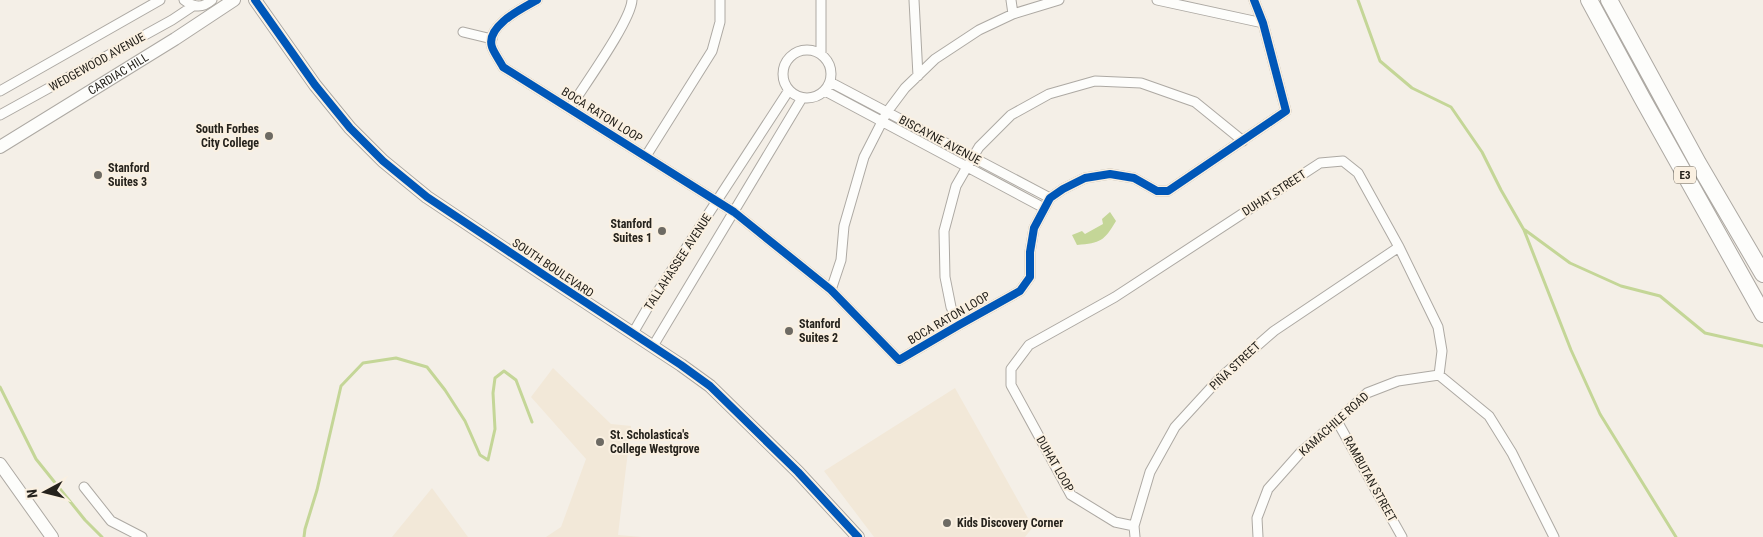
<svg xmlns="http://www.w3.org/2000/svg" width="1763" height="537" font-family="'Roboto Condensed',sans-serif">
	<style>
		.built { fill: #f2e8d8 }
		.water { fill: #c4d697 }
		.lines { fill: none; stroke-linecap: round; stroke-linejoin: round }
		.stream { stroke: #c4d697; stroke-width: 3 }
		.street-casing { stroke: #ada9a3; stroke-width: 11 }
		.secondary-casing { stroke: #ada9a3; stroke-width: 14 }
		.highway-casing { stroke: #ada9a3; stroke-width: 18 }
		.street { stroke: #fdfdfb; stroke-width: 9 }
		.secondary { stroke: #fdfdfb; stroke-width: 12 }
		.highway { stroke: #fdfdfb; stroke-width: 16 }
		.cycleway-casing { stroke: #faf0e1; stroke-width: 11 }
		.cycleway { stroke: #0057b8; stroke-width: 8 }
		.poi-dot { fill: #6d6a63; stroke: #faf0e1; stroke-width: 2 }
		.labels { text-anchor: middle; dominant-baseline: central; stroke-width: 4; stroke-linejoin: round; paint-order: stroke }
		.shield { fill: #faf0e1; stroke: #656057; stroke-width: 1 }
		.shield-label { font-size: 11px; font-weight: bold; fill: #25221c }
		.street-label { font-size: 12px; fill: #25221c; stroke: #faf0e1 }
		.poi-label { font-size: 12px; font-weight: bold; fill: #25221c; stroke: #faf0e1; text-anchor: start }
	</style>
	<rect width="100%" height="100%" fill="#f4efe7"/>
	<!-- built -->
	<path class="built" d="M553,368L611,424L631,426L618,535L642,537H546L561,527L586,459L531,397Z
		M955,388L1033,527L1025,537H874L824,471Z
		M432,488L468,537H392Z"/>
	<!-- water -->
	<path class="water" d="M1110,212L1116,221C1104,241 1101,243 1077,245L1072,235L1082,231L1085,234L1103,224L1102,219Z"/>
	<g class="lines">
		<!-- stream -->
		<path class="stream" d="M1358,0L1380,61L1412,88L1451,107L1482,152L1501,190L1524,230L1571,350L1600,414L1676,537
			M1525,230L1570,263L1621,286L1660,296L1705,333L1763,346
			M0,387L36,459L85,520L102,537
			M304,537L305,529L317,490L341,386L363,363L396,358L427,367L445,390L465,421L480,455L488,460L495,429L493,393L495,378L504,371L516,380L532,422"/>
		<!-- street casing -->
		<g class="street-casing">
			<path id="street" d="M184,0C194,8 203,8 212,0
				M537,0C523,8 485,26 492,47C494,53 500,61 503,67L734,212L831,290L899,360L959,325L1020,291L1030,277V252L1034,228L1050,198L1063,189L1085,178L1110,174L1134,178L1157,191H1168L1286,111L1263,23L1254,0
				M821,0V54
				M914,0L918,76
				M1011,0L1013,14
				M1157,0L1263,23
				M463,32L492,39
				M783 74a24 24 0 1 1 48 0a24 24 0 1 1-48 0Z
				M830,82L1050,198
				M0,91L160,0
				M825,91L1044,208
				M570,108C583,87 631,21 632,0
				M0,115L172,20L193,6
				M646,156L712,51L720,22V0
				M831,290L841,260L844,226L864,157L887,112L905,88L935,59L979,30L1013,14L1059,0
				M959,325L951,307L945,277L944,231L956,186L967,167L979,147L1011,115L1049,94L1095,81L1141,83L1195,102L1243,141
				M633,333L651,302L789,90
				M653,346L802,98
				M1337,421L1402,537
				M84,487L111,521L142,537
				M1134,526L1115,522L1071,495L1011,385V369L1029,345L1115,297L1320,163L1343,161L1358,173L1399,247L1438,327L1442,351L1439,375
				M1135,537L1134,526L1150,472L1175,427L1219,379L1274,331L1399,247
				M1258,537L1257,518L1268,489L1300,453L1337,421L1367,393L1398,381L1439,375L1489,416L1512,453L1554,537"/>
		</g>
		<!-- secondary casing -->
		<g class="secondary-casing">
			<g id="secondary">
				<path d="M255,0L315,85L350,128L383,161L427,197L547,277L681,365L710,386L798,472L858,537"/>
				<path id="s1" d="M0,147L175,39L234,0"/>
				<path d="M0,464L52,537"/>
			</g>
		</g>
		<!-- highway casing -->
		<g class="highway-casing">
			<path id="highway" d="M1589,0L1642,98L1763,314
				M1609,0L1698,163L1763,274"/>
		</g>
		<!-- street -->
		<use href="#street" class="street"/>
		<!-- secondary -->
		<use href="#secondary" class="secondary"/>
		<!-- highway -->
		<use href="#highway" class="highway"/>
		<!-- cycleway casing -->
		<g class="cycleway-casing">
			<path id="cycleway" d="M255,0L315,85L350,128L383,161L427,197L547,277L681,365L710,386L798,472L858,537
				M537,0C523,8 485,26 492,47C494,53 500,61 503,67L734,212L831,290L899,360L959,325L1020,291L1030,277V252L1034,228L1050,198L1063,189L1085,178L1110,174L1134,178L1157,191H1168L1286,111L1263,23L1254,0"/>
		</g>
		<!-- cycleway -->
		<use href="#cycleway" class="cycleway"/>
	</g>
	<!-- markers -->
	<g class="poi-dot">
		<circle cx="269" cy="136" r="5"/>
		<circle cx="98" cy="175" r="5"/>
		<circle cx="662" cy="231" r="5"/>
		<circle cx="789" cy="331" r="5"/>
		<circle cx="600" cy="442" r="5"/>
		<circle cx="947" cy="523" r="5"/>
	</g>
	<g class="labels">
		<!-- shield labels -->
		<rect class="shield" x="1674" y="166.5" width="22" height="17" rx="4"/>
		<g class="shield-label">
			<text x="1685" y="175">E3</text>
		</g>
		<!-- street labels -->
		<g class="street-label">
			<text transform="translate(97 62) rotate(-29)">WEDGEWOOD AVENUE</text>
			<text stroke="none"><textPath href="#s1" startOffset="139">CARDIAC HILL</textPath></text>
			<text transform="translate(602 115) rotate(32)">BOCA RATON LOOP</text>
			<text transform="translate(940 140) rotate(28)">BISCAYNE AVENUE</text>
			<text transform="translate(1274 193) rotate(-33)">DUHAT STREET</text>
			<text transform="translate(678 262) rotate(-57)">TALLAHASSEE AVENUE</text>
			<text transform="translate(553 268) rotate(34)">SOUTH BOULEVARD</text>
			<text transform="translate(949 318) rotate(-30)">BOCA RATON LOOP</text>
			<text transform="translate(1235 366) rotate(-43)">PIÑA STREET</text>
			<text transform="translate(1334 424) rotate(-42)">KAMACHILE ROAD</text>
			<text transform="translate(1055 464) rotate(60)">DUHAT LOOP</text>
			<text transform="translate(1370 479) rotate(61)">RAMBUTAN STREET</text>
		</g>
		<!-- poi labels -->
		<g class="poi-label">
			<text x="259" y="129" text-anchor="end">South Forbes<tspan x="259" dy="14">City College</tspan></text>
			<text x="108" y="168">Stanford<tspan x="108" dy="14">Suites 3</tspan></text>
			<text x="652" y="224" text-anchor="end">Stanford<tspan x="652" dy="14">Suites 1</tspan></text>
			<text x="799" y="324">Stanford<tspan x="799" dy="14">Suites 2</tspan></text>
			<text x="610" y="435">St. Scholastica's<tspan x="610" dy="14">College Westgrove</tspan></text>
			<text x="957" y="523">Kids Discovery Corner</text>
		</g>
	</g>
	<!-- north arrow -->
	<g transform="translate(45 492) rotate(263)" stroke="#faf0e1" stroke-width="4" paint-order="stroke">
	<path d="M0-4L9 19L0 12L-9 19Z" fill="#25221c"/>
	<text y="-8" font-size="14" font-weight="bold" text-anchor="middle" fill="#25221c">N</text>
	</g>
</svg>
